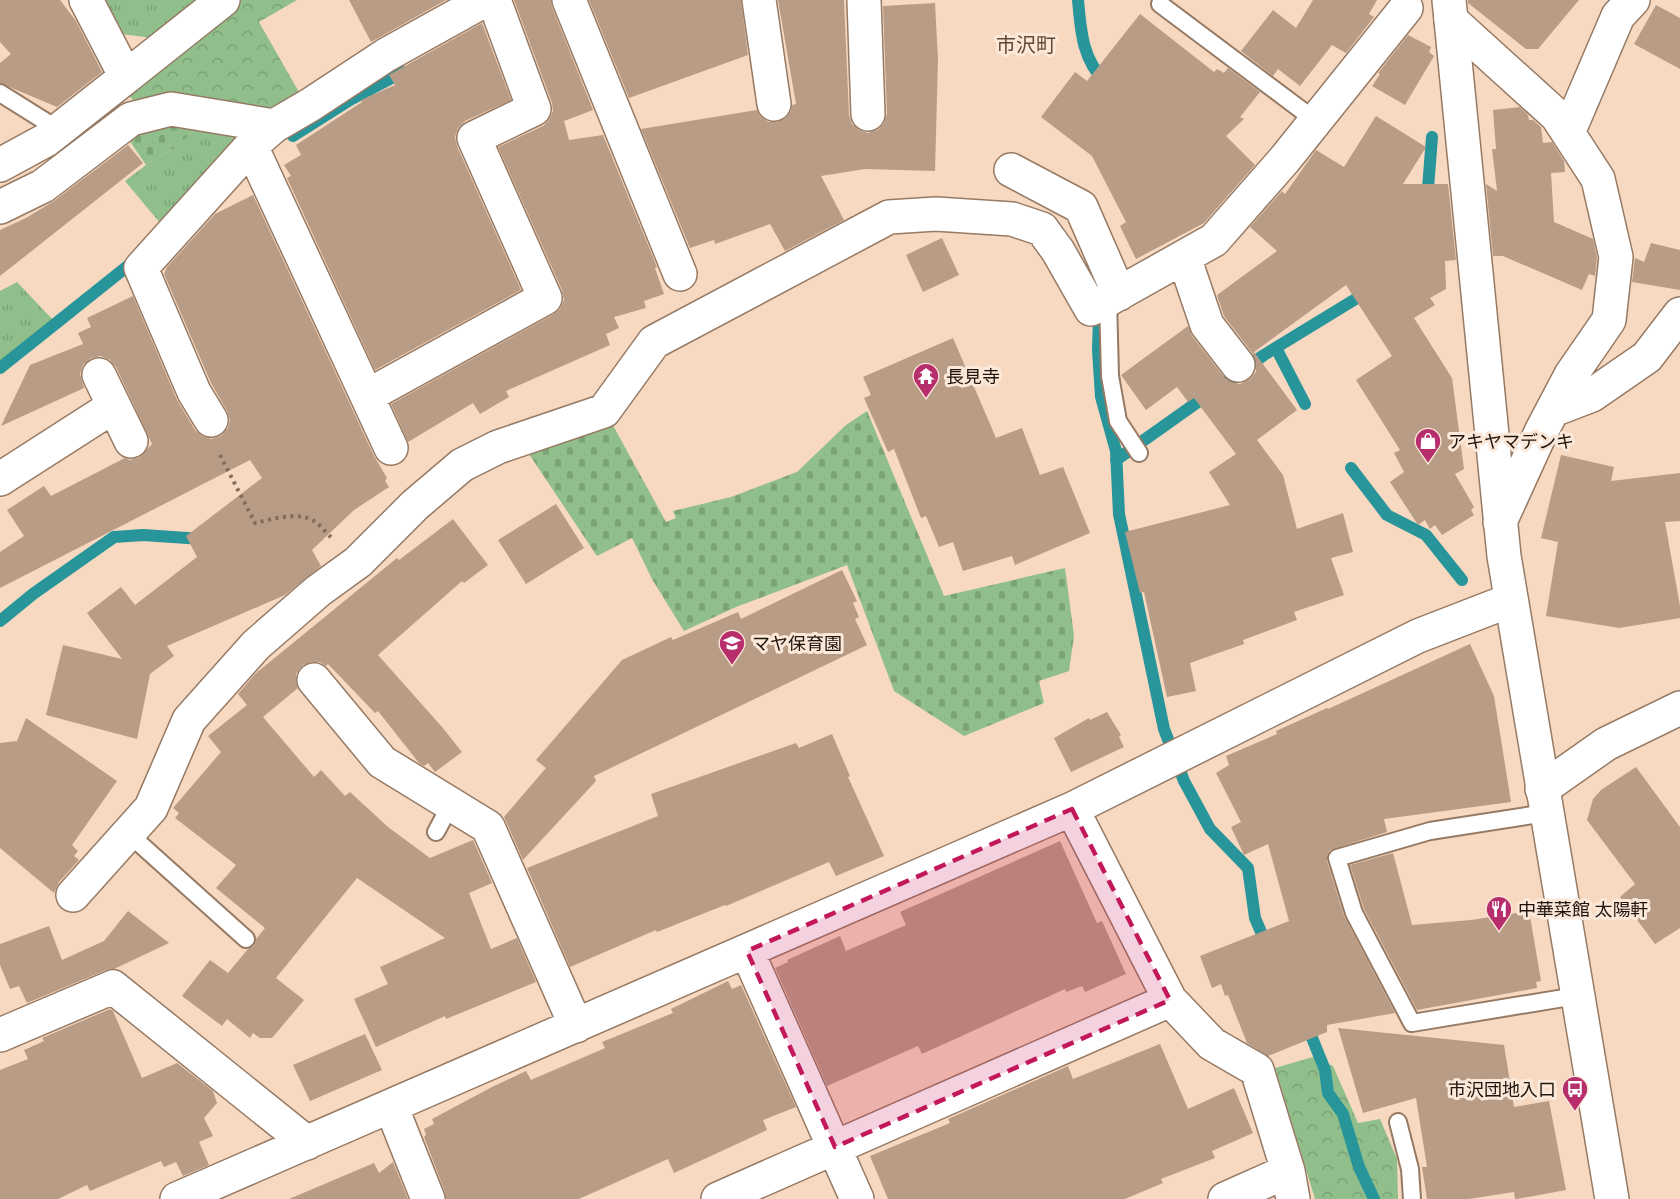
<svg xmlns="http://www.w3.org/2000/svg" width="1680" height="1199" font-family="'Golos Text','Noto Sans JP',sans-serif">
<defs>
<pattern id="grass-tufts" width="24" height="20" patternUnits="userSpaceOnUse" patternTransform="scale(1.5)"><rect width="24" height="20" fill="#90bf8b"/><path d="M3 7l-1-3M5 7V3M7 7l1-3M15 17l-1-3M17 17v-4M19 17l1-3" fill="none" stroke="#7ca377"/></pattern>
<pattern id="forest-crowns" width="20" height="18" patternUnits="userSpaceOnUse" patternTransform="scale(1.5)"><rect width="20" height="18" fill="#90bf8b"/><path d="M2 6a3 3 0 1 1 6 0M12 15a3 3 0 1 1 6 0" fill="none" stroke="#7ca377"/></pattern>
<pattern id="cemetery-stones" width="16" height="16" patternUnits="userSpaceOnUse" patternTransform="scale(1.5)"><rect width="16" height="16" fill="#90bf8b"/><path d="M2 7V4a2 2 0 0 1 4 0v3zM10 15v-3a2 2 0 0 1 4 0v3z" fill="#7ca377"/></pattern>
</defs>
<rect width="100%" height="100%" fill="#f7d8c0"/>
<path fill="url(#grass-tufts)" d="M102,0H207L153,38L121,34Z
M203,122L245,133L160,223L125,181L146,165L175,148Z
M17,282L53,320L9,357L0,363V291Z"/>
<path fill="url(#forest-crowns)" d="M237,0H297L259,22L304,101L262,121L141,110L129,95Z
M1313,1057L1333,1066L1358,1123L1380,1119L1397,1159L1398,1199H1315L1275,1068Z"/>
<path fill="url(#cemetery-stones)" d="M203,122L175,148L146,165L127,137L144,126Z
M867,411L944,596L1065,568L1074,636L1069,671L1039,681L1044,703L964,736L894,691L847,565L736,607L684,631L652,579L632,538L597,556L527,451L610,420L666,522L676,518L673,511L731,497L797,472L846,425Z"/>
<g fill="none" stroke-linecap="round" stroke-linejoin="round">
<path stroke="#28959a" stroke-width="12" d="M1078,0C1081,32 1082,58 1105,82
M293,136L350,100L403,72
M1427,201L1432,137
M1099,318L1098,350L1101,397L1116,451L1119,514L1164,729L1184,781L1210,829L1248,868L1255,918L1267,946
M1276,348L1305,404
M0,368L129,265
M1116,460L1264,355L1367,292
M1351,468L1387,515L1426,535L1462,580
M0,621L33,594L114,537L143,535L202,539
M1306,1023L1325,1070L1328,1093L1343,1114L1359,1167L1374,1199"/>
</g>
<path fill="#b99c85" d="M0,0H60L76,21L102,72L57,107L0,83V63L11,54L0,42Z
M349,0H446L371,42Z
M514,0H551L552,7L593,110L564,121L569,140L603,135L657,267L655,268L664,294L644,301L646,308L614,317L619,328L606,334L610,345L506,391L509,397L480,414L473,403L408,442L391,404L554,314L560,309L564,300L562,290L498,147L543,126L549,120L553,111L552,103Z
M589,0H741L748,55L629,98Z
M778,0H844L849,115L852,124L859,130L868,133L878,130L884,123L887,114L883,6L935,3L938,60L935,171L865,169L821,176L844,220L785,251L770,224L715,244L714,240L690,248L641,129L757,110L760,116L768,122H777L786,118L791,111L792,105L796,104Z
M1313,0H1377L1369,14L1374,17L1346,53L1332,45L1300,86L1278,69L1273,76L1241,51L1273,10L1296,28Z
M1468,0H1579L1538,49H1526L1468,3Z
M1656,5L1680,18V69L1634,44Z
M1140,14L1214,72L1217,69L1224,73L1228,68L1260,92L1240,117L1244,119L1226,136L1255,165L1204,223L1136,259L1120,226L1126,222L1092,156L1041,117L1075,72L1087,81Z
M482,23L511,100L465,121L458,128L455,137L457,146L521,290L375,370L287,178L291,176L284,165L301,155L296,145L362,102L361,100L395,85L389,75Z
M1408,35L1431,47L1429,52L1434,56L1405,105L1372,86L1380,74L1378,73Z
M1520,107L1528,115L1529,120H1533L1541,127L1543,143L1552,142L1564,161L1565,172L1551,173L1554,222L1593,239L1597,258L1595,276L1589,274L1582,290L1503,256H1493L1486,184L1497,191L1492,149H1496L1493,110Z
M1376,116L1426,147L1403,184H1448L1456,260L1445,261L1446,289L1430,298L1435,305L1414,318L1452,378L1464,469L1455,474L1474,507L1471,510L1474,515L1442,535L1435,525L1430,529L1425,520L1418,525L1390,482L1404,472L1394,453L1400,450L1356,380L1392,356L1346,285L1254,352L1297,410L1257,440L1283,475L1297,529L1343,513L1353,552L1331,558L1344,595L1294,612L1297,620L1243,640L1244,644L1190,663L1196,691L1167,697L1144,592L1140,593L1125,532L1230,505L1209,472L1236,454L1194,398L1188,402L1177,387L1146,410L1121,375L1188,326L1192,336L1224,377L1231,382L1240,384L1250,379L1256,372V362L1253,354L1224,316L1217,295L1277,251L1250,227L1282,191L1285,194L1316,150L1344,167Z
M128,145L143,163L0,276V230L26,218L54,201Z
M253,195L374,456L387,478L385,481L389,487L354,510L312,550L321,566L285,595L167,646L174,656L150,674L137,739L46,715L63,645L122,659L87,613L121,587L135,605L197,557L186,536L262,478L250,460L0,588V552L24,536L7,510L44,486L51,496L125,458L130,460L139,458L152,444L116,367L110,360L101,356L91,358L83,365L80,374L84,388L1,426L30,365L83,344L78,333L91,327L87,318L133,296L177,400L195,430L202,436L211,439L221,436L228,428L230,420L227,411L211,383L164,274L167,267L215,214Z
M942,238L959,275L923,292L906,255Z
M1651,243L1680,250V290L1632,282L1635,258L1644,262Z
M953,338L996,438L1022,428L1040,475L1063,467L1090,533L1015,565L1012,556L963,571L953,542L939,547L926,516L921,518L894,449L888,452L864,398L871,395L863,377Z
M1561,455L1614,467L1611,481L1680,473V521L1665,522L1680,606V618L1619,628L1546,616L1558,542L1541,538Z
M556,504L584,548L526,584L498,540Z
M453,519L488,565L464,583L462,581L378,655L442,727L462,752L435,772L428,763L424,766L419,763L378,711L375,713L328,664L326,666L320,662H311L303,665L296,674V683L298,688L263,717L314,777L321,770L345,796L350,792L388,827L430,858L473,840L492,883L469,893L491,949L517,938L536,982L446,1019L445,1016L376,1047L354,999L388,984L380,967L445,938L357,878L276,978L304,1000L272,1038H260L253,1033L250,1038L227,1019L222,1026L182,996L210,960L228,973L248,949L254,946L256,939L265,928L216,888L236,865L175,818L179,813L173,808L221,752L208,736L247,705L238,694L255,674L397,558L399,560Z
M842,570L857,601L853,603L859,617L855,619L867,645L594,776L596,781L523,860L504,817L546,768L536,760L622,660L671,637L673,640L738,612L741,619Z
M1470,644L1494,696L1511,802L1384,819L1387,832L1330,850L1327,855V861L1344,916L1395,1013L1327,1025V1032L1268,1056L1247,1043L1228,995L1225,996L1221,984L1212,988L1200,956L1289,921L1268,844L1244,855L1231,827L1241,822L1216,773L1229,765L1226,756L1277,734L1276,731L1327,708L1328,709Z
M1107,712L1121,735L1119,737L1124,747L1071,772L1054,738L1089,718L1090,720Z
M26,718L117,781L72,845L78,851L74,856L79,860L59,882L54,893L0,848V743L17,741Z
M832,734L850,776L848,777L884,856L836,876L829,862L726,906L725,905L657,932L656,930L570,967L527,868L658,816L651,794L796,743L799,748Z
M1636,767L1680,827V928L1655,944L1620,897L1635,884L1587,820L1593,799L1601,790Z
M1060,841L1097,923L1102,921L1126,974L1085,992L1082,986L1066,992L1065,989L922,1054L918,1046L827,1086L775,968L788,962L787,960L840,936L846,951L906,925L900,912Z
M1393,853L1412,925L1471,920L1523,912L1524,918L1530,916L1541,981L1536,982L1537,988L1417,1010L1364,909L1350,865Z
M128,911L169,943L114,969L106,970L27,1003L19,986L10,989L0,965V944L49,926L62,960L104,941Z
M728,981L732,989L741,985L796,1107L763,1120L767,1130L674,1173L668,1159L579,1199H446L445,1192L424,1137L426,1135L424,1129L434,1124L432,1119L492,1087L526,1071L531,1080L605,1048L602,1042L673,1013L671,1009Z
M110,1009L113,1011L142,1078L177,1063L213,1091L217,1103L204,1118L213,1136L199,1142L209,1165L183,1176L176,1162L164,1167L161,1161L90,1191L87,1185L58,1199H0V1070L28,1059L24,1050L44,1041L42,1038Z
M1338,1028L1504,1045L1514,1107L1549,1101L1566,1190L1517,1199H1515L1514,1192L1469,1199H1427L1422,1167H1427L1416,1098L1363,1113Z
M365,1034L382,1070L310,1101L293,1065Z
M1160,1044L1188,1109L1234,1088L1253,1133L1212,1151L1215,1158L1161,1179L1163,1183L1125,1199H888L870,1156L950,1123L948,1119L1068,1066L1073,1079Z
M393,1162L408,1199H289L374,1163L379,1173Z"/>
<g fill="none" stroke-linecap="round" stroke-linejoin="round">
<g stroke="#967a64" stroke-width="20">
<path id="lane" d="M1160,4L1316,121
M0,93L59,130
M1108,299L1110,376L1118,421L1139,453
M1546,813L1430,831L1337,858L1354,913L1412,1023L1576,996
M436,832L451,804
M129,834L246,939
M1398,1122L1410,1169L1412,1199"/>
</g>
<g stroke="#967a64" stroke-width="36">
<path id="street" d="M569,0L680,274
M759,0L774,104
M864,0L868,114
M1451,20L1557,116L1598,179L1616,257L1609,320L1571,375L1541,432L1500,522
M126,77L223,0
M1568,133L1618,16L1633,0
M251,146L391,448
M0,165L46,140L126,77L86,0
M1011,170L1081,207L1119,294
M0,207L43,186L131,119L171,109L274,126
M1184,257L1207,325L1238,365
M99,375L131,441
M367,396L545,298L474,138L534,109L494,0
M1553,410L1592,395L1647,357L1680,314
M211,420L194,392L141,268L251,146L274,126L310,105L386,55L485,0
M0,479L114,406
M314,680L382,762L488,827L576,1026
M1542,789L1606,744L1680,708
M1072,809L1170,1000L1212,1044L1257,1070L1288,1171L1293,1199
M73,895L151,808L189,720L256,645L318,591L358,562L415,505L462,465L498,447L604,411L654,342L889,217L936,214L1012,219L1042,229L1058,251L1091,309L1214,240L1285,159L1406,8
M747,951L857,1199
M0,1035L113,987L307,1143
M391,1106L428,1199
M177,1199L1072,809L1418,636L1511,600
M718,1199L1170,1000
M1225,1199L1288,1171"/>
</g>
<g stroke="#967a64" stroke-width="36">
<path id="secondary" d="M1449,0L1504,556L1612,1199"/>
</g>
<path stroke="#806d5d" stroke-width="4" stroke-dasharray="3 4.5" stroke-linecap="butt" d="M220,455L255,523C273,519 300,510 317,523C322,527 326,533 331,537"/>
<use href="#lane" stroke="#fff" stroke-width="16"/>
<use href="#street" stroke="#fff" stroke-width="33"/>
<use href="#secondary" stroke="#fff" stroke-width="33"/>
</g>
<path fill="#c2185b" fill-opacity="0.2" stroke="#c2185b" stroke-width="4.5" stroke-dasharray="12 8" stroke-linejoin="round" d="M1072,809L1170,1000L835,1147L747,951Z"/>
<defs>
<g id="temple-pin" transform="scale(1.35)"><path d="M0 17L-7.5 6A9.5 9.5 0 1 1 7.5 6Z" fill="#b72e6c" stroke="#fbe8d9"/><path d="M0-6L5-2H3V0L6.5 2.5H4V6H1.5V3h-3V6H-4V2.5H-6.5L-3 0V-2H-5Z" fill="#fff"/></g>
<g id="shop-pin" transform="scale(1.35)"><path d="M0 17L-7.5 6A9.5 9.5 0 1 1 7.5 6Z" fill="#b72e6c" stroke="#fbe8d9"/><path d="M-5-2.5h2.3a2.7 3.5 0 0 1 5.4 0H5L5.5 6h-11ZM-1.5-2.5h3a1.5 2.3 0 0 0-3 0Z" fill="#fff"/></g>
<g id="school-pin" transform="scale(1.35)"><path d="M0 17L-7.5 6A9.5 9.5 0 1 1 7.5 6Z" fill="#b72e6c" stroke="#fbe8d9"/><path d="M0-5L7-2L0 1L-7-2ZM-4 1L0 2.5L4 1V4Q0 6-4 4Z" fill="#fff"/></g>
<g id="restaurant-pin" transform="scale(1.35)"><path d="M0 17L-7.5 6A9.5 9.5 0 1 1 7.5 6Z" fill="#b72e6c" stroke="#fbe8d9"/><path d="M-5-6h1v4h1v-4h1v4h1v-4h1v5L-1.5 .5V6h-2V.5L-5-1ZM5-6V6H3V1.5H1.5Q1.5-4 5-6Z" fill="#fff"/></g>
<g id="bus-pin" transform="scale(1.35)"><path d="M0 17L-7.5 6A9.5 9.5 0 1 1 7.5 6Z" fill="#b72e6c" stroke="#fbe8d9"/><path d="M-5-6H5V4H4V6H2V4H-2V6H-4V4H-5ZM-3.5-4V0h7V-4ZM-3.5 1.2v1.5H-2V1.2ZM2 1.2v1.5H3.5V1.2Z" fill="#fff"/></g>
</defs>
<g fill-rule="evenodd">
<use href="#temple-pin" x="926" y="376"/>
<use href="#shop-pin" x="1428" y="441"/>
<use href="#school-pin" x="732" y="643"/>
<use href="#restaurant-pin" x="1499" y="909"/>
<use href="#bus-pin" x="1575" y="1089"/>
</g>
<g text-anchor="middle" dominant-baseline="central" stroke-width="6" stroke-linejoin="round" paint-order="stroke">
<g font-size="18" fill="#1e140b" stroke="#fbe8d9" text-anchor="start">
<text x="946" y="376">長見寺</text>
<text x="1448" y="441">アキヤマデンキ</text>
<text x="752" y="643">マヤ保育園</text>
<text x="1518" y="909">中華菜館 太陽軒</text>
<text x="1556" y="1089" text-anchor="end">市沢団地入口</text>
</g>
<g font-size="20" fill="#634935" stroke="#fbe8d9">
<text x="1026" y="44">市沢町</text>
</g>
</g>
</svg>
